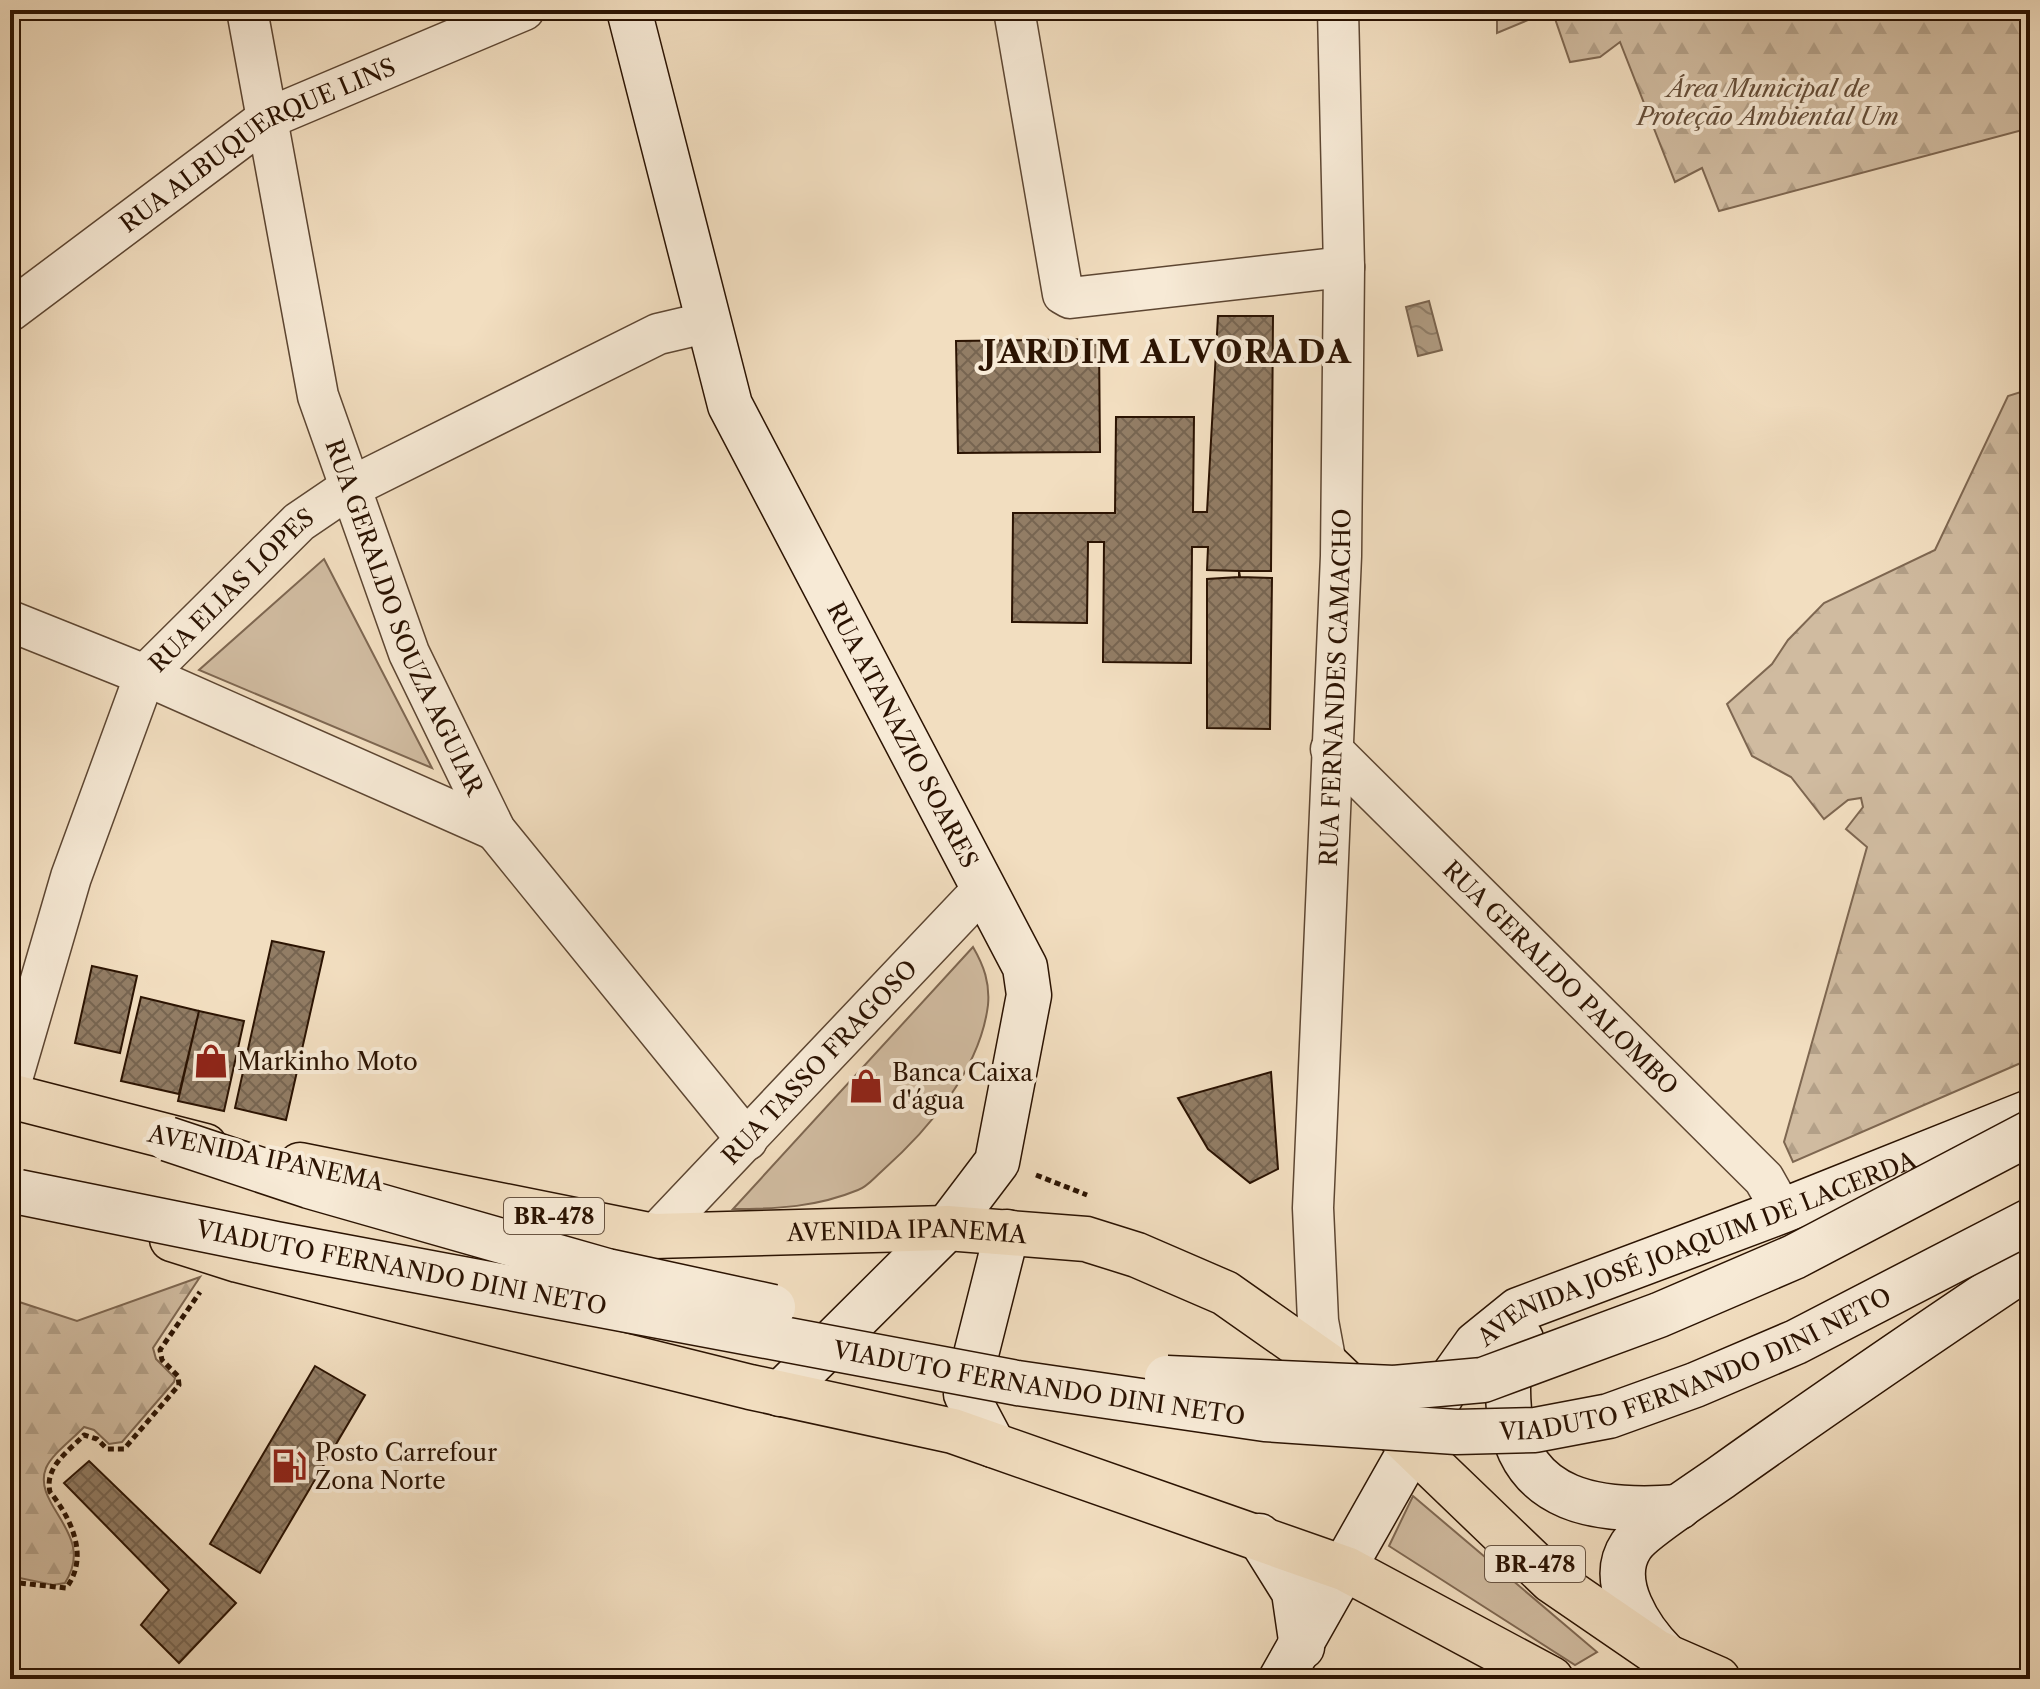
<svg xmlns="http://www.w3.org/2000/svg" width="2040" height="1689" font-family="'Libre Caslon Text',serif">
<defs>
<pattern id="forest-firs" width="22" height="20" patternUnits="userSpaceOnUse" patternTransform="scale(2)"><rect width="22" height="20" fill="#d0bba0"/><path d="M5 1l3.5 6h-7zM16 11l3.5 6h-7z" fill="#b3a088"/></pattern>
<pattern id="water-waves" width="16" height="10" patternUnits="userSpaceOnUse" patternTransform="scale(2)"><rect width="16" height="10" fill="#ae997f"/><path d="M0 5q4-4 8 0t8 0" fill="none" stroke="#8e7c66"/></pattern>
<pattern id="building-cross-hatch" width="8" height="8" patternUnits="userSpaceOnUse" patternTransform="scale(2)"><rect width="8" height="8" fill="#927d65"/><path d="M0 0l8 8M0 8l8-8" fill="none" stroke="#776551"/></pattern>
</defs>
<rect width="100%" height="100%" fill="#f2dec0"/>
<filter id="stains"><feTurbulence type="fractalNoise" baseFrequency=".0025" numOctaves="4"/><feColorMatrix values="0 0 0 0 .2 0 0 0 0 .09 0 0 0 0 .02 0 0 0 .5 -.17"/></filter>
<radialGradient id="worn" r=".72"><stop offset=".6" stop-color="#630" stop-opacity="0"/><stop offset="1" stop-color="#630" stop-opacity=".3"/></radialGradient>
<path fill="url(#forest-firs)" stroke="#7e6751" stroke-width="2" d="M1497,10H2030V128L1719,211L1702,168L1675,182L1620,42L1600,57L1570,62L1552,10L1497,33Z
M2030,389V1059L1793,1162L1784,1142L1867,847L1846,829L1863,807L1861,798L1848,800L1824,819L1791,777L1752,756L1727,704L1772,664L1788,640L1824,603L1935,550L2008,396Z
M200,1277L153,1348L156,1359L175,1378L174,1382L122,1442L109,1444L94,1430L84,1427C73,1439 52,1454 46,1468C31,1506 97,1533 65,1583L53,1585L10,1576V1299L77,1321Z"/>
<path fill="#d0bba0" stroke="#7e6751" stroke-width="2" d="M324,559L432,768L199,670Z
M973,947C984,966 990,983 988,1005C980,1070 928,1130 882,1171C874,1178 867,1187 858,1190C817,1207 777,1209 733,1209Z
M1413,1496L1597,1652L1575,1665L1389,1546Z"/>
<path fill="url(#water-waves)" stroke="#7a634d" stroke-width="2" d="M1429,301L1442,350L1418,356L1406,307Z"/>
<path fill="url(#building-cross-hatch)" stroke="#2b1302" stroke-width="2" d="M1218,316H1273L1271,571H1239L1240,577L1272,578L1270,729L1207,728V579L1239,577V571L1207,570L1208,547H1192L1191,663L1103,662L1104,542H1088L1087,623L1012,622L1013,513H1115L1116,417H1194L1193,512H1207Z
M1099,339L1100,452L958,453L956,341Z
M272,941L324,952L286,1120L235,1108Z
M92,966L137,976L120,1053L75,1043Z
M141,997L199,1011L179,1094L121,1081Z
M199,1011L244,1021L224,1111L178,1101Z
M870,1071L880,1080L861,1102L851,1092Z
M1271,1072L1278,1169L1250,1183L1208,1149L1178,1098Z
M315,1366L365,1395L260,1573L210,1544Z
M89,1461L236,1603L179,1663L141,1625L169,1590L64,1483Z"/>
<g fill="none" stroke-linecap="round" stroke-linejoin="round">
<g stroke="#5d4632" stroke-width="43">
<g id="street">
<path id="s1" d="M247,10L318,396L409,653L495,830L747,1140"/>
<path d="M1014,10L1063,294L1070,298L1344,267"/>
<path id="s2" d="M10,311L266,119L524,10"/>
<path d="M10,621L145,675L495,830"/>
<path id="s3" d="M1331,749L1764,1179L1782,1211"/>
<path id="s4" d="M10,1086L71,877L145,675L299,522L349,488L658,334L709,322"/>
<path id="s5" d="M654,1236L984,888"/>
<path id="s6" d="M1326,1364L1318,1321L1313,1208L1341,556L1344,267L1338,10"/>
</g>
</g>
<g stroke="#2b1302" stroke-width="47">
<g id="secondary">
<path id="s7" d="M629,10L730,405L1025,967L1029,995L997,1162L947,1228L780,1394"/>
<path d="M1521,1339C1507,1358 1507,1388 1509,1410C1520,1505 1601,1513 1679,1507"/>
<path d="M993,1445L966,1394L1007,1232"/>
<path d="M1259,1536L1294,1592L1302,1647"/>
<path d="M1665,1655C1641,1631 1607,1582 1631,1546C1641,1530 1705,1489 1723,1476C1824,1404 1927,1334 2030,1265"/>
<path id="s8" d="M1281,1679L1449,1382L1476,1344L1518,1310L1782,1211L2030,1112"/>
</g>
</g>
<g stroke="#2b1302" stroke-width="47">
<g id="primary">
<path d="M10,1096L205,1146"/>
<path id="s9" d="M300,1165L654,1236L947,1228L1086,1239L1137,1255L1225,1293L1326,1364L1551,1580L1656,1652L1718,1679"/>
<path d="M172,1239L238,1260L750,1387L953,1431L1346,1569L1551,1679"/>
</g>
</g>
<path stroke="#2b1302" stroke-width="5" stroke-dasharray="6 4" stroke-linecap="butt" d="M1036,1175L1087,1195
M10,1582L66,1588C90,1557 71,1518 50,1492C44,1467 69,1451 84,1435L97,1439L107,1449H124L179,1385L178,1376L162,1360L160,1350L200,1292"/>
<use href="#street" stroke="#f7ead6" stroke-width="40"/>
<use href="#secondary" stroke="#f7ead6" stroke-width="44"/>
<use href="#primary" stroke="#f2dec0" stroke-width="44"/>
<g stroke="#2b1302" stroke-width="47" stroke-linecap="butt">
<g id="secondary-bridge">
<path d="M168,1139L309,1186L607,1271L773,1307"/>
<path id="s10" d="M19,1192L276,1244L1017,1383L1265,1419L1456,1432L1535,1430L1609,1416L1695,1385L1796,1342L2030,1221"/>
<path d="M1167,1378L1394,1388L1483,1380L1659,1315L1794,1257L2030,1133"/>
</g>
</g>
<use href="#secondary-bridge" stroke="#f7ead6" stroke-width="44"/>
</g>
<defs>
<g id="shop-bare" transform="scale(2.76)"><path d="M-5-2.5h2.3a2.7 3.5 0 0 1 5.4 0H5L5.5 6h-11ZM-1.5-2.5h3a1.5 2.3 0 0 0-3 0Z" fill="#8f2418" stroke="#f7ead6" stroke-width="2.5" paint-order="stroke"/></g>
<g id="fuel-bare" transform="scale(2.76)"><path d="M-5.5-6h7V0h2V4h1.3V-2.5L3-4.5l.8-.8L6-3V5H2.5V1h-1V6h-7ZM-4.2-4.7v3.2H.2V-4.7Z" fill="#8f2418" stroke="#f7ead6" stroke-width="2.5" paint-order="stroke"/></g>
</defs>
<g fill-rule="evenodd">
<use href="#shop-bare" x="211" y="1061"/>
<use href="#shop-bare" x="866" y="1086"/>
<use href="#fuel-bare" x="289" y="1466"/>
</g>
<g text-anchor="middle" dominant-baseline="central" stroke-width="8" stroke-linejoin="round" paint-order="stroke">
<g fill="#f7ead6" stroke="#685442" stroke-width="2">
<rect x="504" y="1198" width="100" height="36" rx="6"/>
<rect x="1485" y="1546" width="100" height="36" rx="6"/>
</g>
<g font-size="22" font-weight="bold" fill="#2b1302">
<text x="554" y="1216">BR-478</text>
<text x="1535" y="1564">BR-478</text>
</g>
<g font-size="24" font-style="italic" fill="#654e39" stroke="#f7ead6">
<text x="1768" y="88">Área Municipal de<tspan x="1768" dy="28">Proteção Ambiental Um</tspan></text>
</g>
<g font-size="24" fill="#2b1302" stroke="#f7ead6">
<text stroke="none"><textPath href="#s2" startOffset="300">RUA ALBUQUERQUE LINS</textPath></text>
<text stroke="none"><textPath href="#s4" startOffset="554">RUA ELIAS LOPES</textPath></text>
<text stroke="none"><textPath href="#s1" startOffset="630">RUA GERALDO SOUZA AGUIAR</textPath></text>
<text stroke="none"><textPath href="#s6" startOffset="678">RUA FERNANDES CAMACHO</textPath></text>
<text stroke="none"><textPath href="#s7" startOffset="780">RUA ATANAZIO SOARES</textPath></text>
<text stroke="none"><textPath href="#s3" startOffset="324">RUA GERALDO PALOMBO</textPath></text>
<text stroke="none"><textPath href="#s5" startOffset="240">RUA TASSO FRAGOSO</textPath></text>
<text transform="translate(266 1158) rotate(12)">AVENIDA IPANEMA</text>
<text stroke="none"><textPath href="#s9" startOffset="614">AVENIDA IPANEMA</textPath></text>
<text stroke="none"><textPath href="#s8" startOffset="630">AVENIDA JOSÉ JOAQUIM DE LACERDA</textPath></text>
<text stroke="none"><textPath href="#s10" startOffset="390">VIADUTO FERNANDO DINI NETO</textPath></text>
<text stroke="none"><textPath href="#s10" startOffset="1710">VIADUTO FERNANDO DINI NETO</textPath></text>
<text stroke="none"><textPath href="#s10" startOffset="1038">VIADUTO FERNANDO DINI NETO</textPath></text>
</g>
<g font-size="24" fill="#2b1302" stroke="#f7ead6" text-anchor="start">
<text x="237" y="1061">Markinho Moto</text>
<text x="892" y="1072">Banca Caixa<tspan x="892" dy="28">d'água</tspan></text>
<text x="315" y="1452">Posto Carrefour<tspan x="315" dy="28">Zona Norte</tspan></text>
</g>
<g font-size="32" font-weight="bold" letter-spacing="2" fill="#2b1302" stroke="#f7ead6">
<text x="1168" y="351">JARDIM ALVORADA</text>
</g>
</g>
<rect width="2040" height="1689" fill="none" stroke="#f2dec0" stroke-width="40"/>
<rect x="12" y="12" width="2016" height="1665" fill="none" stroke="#2b1302" stroke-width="4"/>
<rect x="20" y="20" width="2000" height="1649" fill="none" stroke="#2b1302" stroke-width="2"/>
<rect width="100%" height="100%" filter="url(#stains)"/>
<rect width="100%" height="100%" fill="url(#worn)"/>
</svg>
